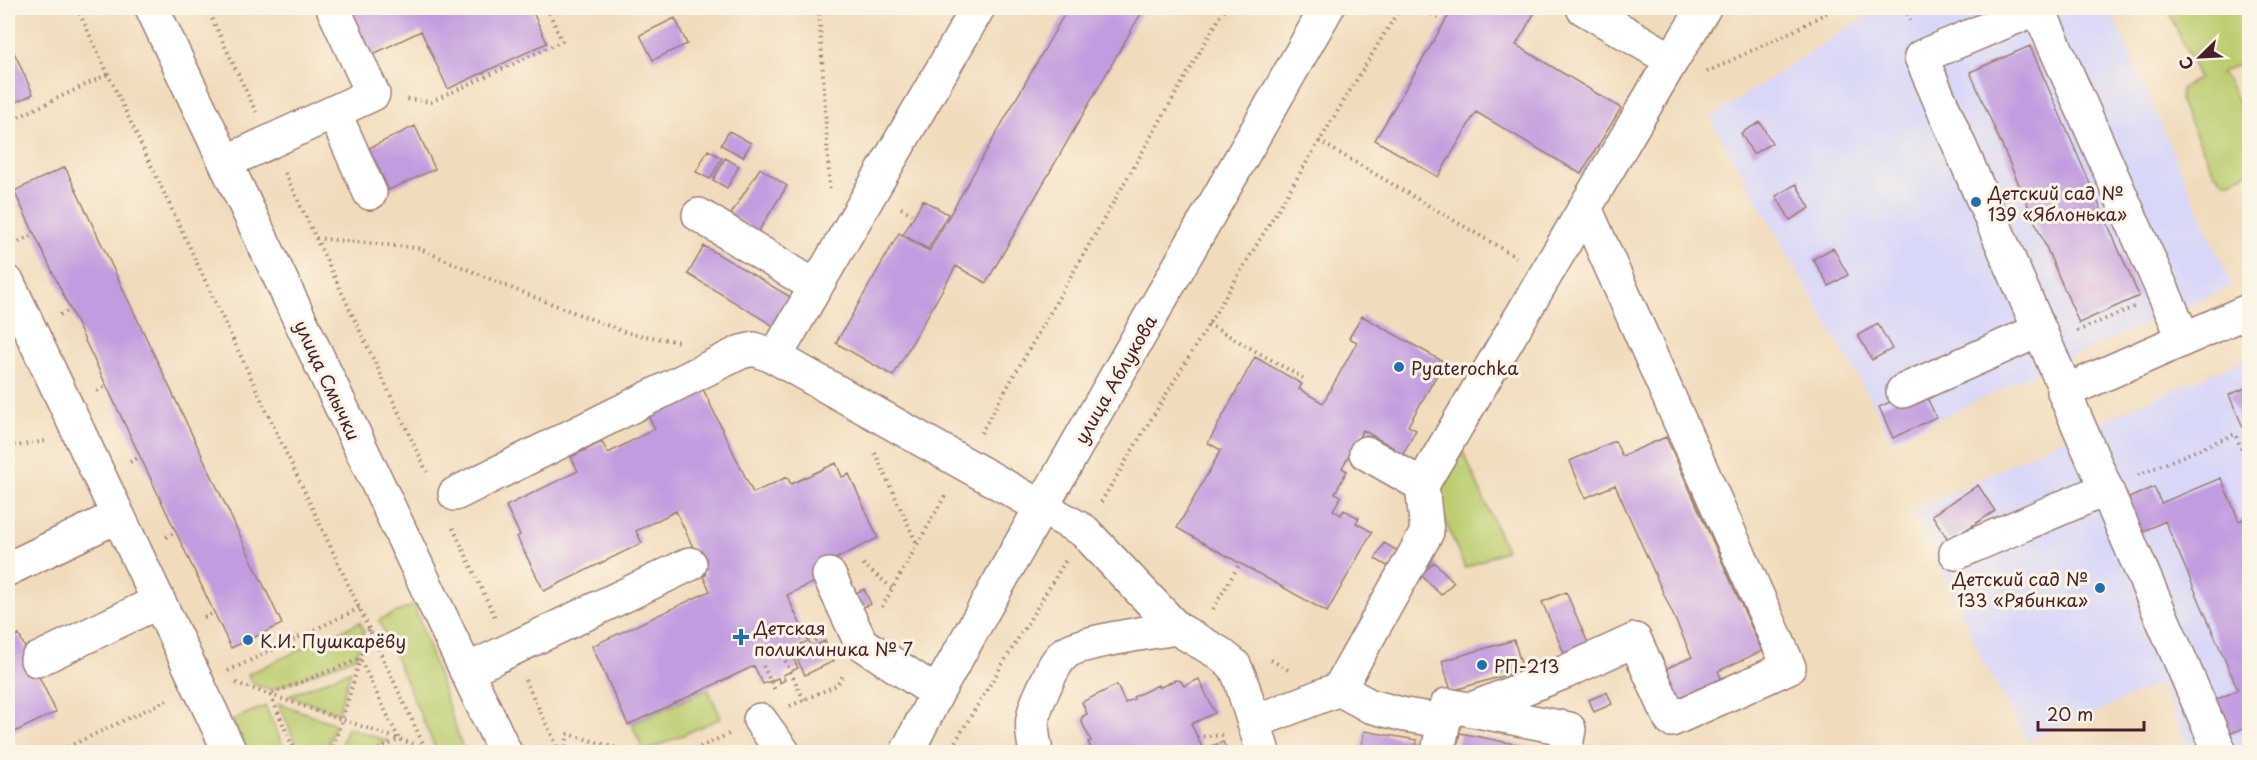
<svg xmlns="http://www.w3.org/2000/svg" width="2257" height="760" font-family="'Playpen Sans',sans-serif">
<rect width="100%" height="100%" fill="#fcf5e5"/>
<filter id="ink" filterUnits="userSpaceOnUse"><feTurbulence type="fractalNoise" baseFrequency=".0167" numOctaves="2"/><feDisplacementMap in="SourceGraphic" scale="12" xChannelSelector="R" yChannelSelector="G"/><feConvolveMatrix kernelMatrix="1 2 1 2 8 2 1 2 1" color-interpolation-filters="sRGB"/></filter>
<filter id="wash" filterUnits="userSpaceOnUse"><feTurbulence type="fractalNoise" baseFrequency=".008" numOctaves="4" result="noise"/><feDisplacementMap in="SourceGraphic" scale="24" xChannelSelector="R" yChannelSelector="G"/><feGaussianBlur stdDeviation="1.35" result="paint"/><feColorMatrix in="noise" values="0 0 0 0 0 0 0 0 0 0 0 0 0 0 0 0 0 1.4 0 .05"/><feComposite in="paint" operator="in"/></filter>
<g filter="url(#wash)">
<rect width="100%" height="100%" fill="#f0dbbb"/>
<path fill="#d8d7f8" d="M1878,8H2109L2232,286L2055,364L1891,441L1874,405L1710,118Z
M2249,357V752H2190L2160,684L2028,741L1985,665L1914,511L2081,430Z"/>
<path fill="#bccd70" stroke="#83764e" stroke-width="1.5" d="M2167,8H2247L2249,13V59L2220,73L2226,77L2249,124V172L2231,181L2224,182L2214,172L2180,102L2181,89L2199,78Z
M1463,451L1506,550L1465,568L1435,497Z
M414,605L464,752H437L379,620Z
M360,622L364,631L355,657L271,690L253,684L248,674Z
M351,670L338,713L289,696Z
M708,689L721,718L644,752L632,724Z
M278,703L335,724L326,752H300Z
M265,706L286,752H247L232,720Z
M347,727L387,741L367,752H339Z"/>
<g id="blocks">
<path fill="#c19cdf" d="M347,8H531L547,43L448,89L421,31L369,56Z
M1068,8H1144L986,283L956,266L893,376L836,343L899,233L929,251Z
M1453,8H1527L1535,12L1516,45L1621,108L1581,174L1476,112L1438,177L1375,140Z
M675,18L687,44L653,60L640,35Z
M8,39L33,94L8,106Z
M2030,46L2139,296L2079,323L1970,72Z
M1760,122L1772,143L1753,154L1741,133Z
M415,126L435,169L389,190L369,148Z
M729,131L751,143L743,157L721,145Z
M708,150L722,158L710,179L696,172Z
M725,158L739,166L727,188L713,180Z
M65,167L282,624L231,648L14,191Z
M760,168L787,186L758,232L731,214Z
M1796,184L1810,208L1790,220L1776,196Z
M923,200L948,214L928,249L903,235Z
M704,246L794,299L777,328L688,274Z
M1833,248L1848,275L1829,286L1813,259Z
M1362,316L1444,362L1408,426L1416,430L1401,458L1391,453L1394,448L1363,430L1342,468L1347,471L1335,493L1341,496L1333,510L1341,515L1344,510L1359,518L1356,523L1372,532L1327,612L1177,528L1221,450L1208,443L1255,357L1302,384L1299,389L1323,403L1357,342L1349,338Z
M1878,324L1892,349L1872,360L1858,335Z
M701,385L753,493L787,477L791,484L836,463L842,477L849,474L878,538L835,559L837,563L821,579L787,595L808,641L789,650L798,668L783,675L785,680L780,683L778,678L763,684L754,666L628,725L592,646L710,591L703,576L706,575L676,511L636,531L642,543L544,591L517,537L520,535L506,506L578,471L571,457L602,442L608,453L655,429L646,412Z
M2250,386V424L2243,427L2229,395Z
M1922,387L1936,417L1893,438L1879,407Z
M1666,437L1762,651L1718,671L1725,686L1678,707L1663,670L1692,657L1615,485L1585,498L1570,461L1615,441L1622,456Z
M2221,478L2239,521L2250,516V707L2248,708L2250,725L2220,738L2206,704L2238,690L2165,521L2135,535L2120,502L2154,487L2161,503Z
M1978,485L1995,511L1949,541L1932,515Z
M1384,543L1398,551L1389,567L1375,559Z
M1434,562L1454,582L1441,595L1421,575Z
M864,589L871,604L863,607L856,593Z
M1566,592L1588,643L1564,653L1542,602Z
M19,635L56,712L8,735V640Z
M1514,640L1523,670L1451,691L1442,661Z
M825,641L834,661L805,675L795,655Z
M1199,679L1215,713L1191,724L1203,749L1223,742L1228,752H1093L1088,742L1091,741L1081,720L1083,716L1087,714L1082,702L1117,685L1125,703L1134,699L1133,697L1158,685L1159,688L1175,680L1181,681L1184,686Z
M1607,692L1612,704L1594,712L1589,700Z
M1364,731L1417,740L1415,752H1361Z
M1460,733L1539,749L1538,752H1456Z"/>
</g>
</g>
<g filter="url(#ink)">
<use href="#blocks" fill-opacity="0" stroke="#9d7d73" stroke-width="1.5"/>
<g fill="none" stroke-linecap="round" stroke-linejoin="round">
<g stroke="#9d7d73" stroke-width="36">
<path id="minor" d="M152,8L505,752
M978,8L775,357L1084,531L1176,628L1219,653L1234,665L1240,678L1263,752
M1672,60L1704,8
M334,112L370,193
M226,162L373,94L333,8
M699,215L816,287
M8,283L230,752
M1903,391L2040,330
M2066,391L1921,57L1925,55L2038,8L2184,339
M1366,453L1422,485
M455,494L741,352L754,349L775,357
M1956,553L2106,489
M8,569L118,516
M829,575L861,643L937,693
M37,660L158,602
M466,671L690,564
M1339,689L1370,706L1405,715L1443,721
M1472,709L1565,672L1635,640L1671,720L1789,667L1585,208
M760,720L783,752
M1254,722L1339,689L1427,532L1422,485L1672,60L1583,8
M907,752L937,693L1042,506L1327,8
M1036,752C1030,725 1031,715 1043,690C1049,678 1053,664 1064,654C1077,642 1154,632 1176,628
M1438,752L1447,705L1569,729L1565,752
M2220,752L2064,392L2250,310"/>
</g>
<path stroke="#9d7d73" stroke-width="4" stroke-dasharray="1.5 4.5" stroke-linecap="butt" d="M77,8L427,752
M207,8L256,112
M819,8L830,192
M1421,8L1442,20
M1905,8L1912,24
M1707,72L1799,28L1835,8
M407,99L431,102L562,41L547,8
M8,122L108,74
M1319,141L1516,257
M285,173L427,472
M901,208L912,214
M316,238L418,248L511,288L627,333L681,342
M8,247L35,234
M60,315L70,310
M1208,324L1303,378
M2077,331L2134,307
M97,391L107,386
M981,433L1225,8
M8,444L16,446L46,441
M875,453L917,544
M130,462L140,457
M2138,475L2235,434L2250,469
M1101,502L1400,8
M453,528L496,619
M166,537L176,532
M863,564L892,588
M882,607L946,494
M1213,609L1240,563
M204,617L215,613
M1271,660L1290,671
M763,666L775,690
M228,671L360,608
M525,680L560,752
M236,683L425,748
M804,700L783,656L820,638
M790,706L837,685L844,674
M1197,737L1224,735
M57,752L167,700
M295,752L270,694L360,659L399,739L375,752
M332,752L369,630
M564,752L568,734L631,752
M689,752L729,734
M949,752L1066,560"/>
<use href="#minor" stroke="#fff" stroke-width="33"/>
</g>
</g>
<g fill="#1f6fb2" stroke="#fcf5e5" stroke-width="2">
<circle cx="1976" cy="202" r="6"/>
<circle cx="1399" cy="367" r="6"/>
<circle cx="2100" cy="588" r="6"/>
<path d="M738 628h6v6h6v6h-6v6h-6v-6h-6v-6h6z"/>
<circle cx="248" cy="640" r="6"/>
<circle cx="1482" cy="665" r="6"/>
</g>
<g text-anchor="middle" dominant-baseline="central" stroke-width="6" stroke-linejoin="round" paint-order="stroke">
<g font-size="18" fill="#4a1f2b" stroke="#fcf5e5" text-anchor="start">
<text x="1988" y="192">Детский сад №<tspan x="1988" dy="21">139 «Яблонька»</tspan></text>
<text x="1411" y="367">Pyaterochka</text>
<text x="2088" y="578" text-anchor="end">Детский сад №<tspan x="2088" dy="21">133 «Рябинка»</tspan></text>
<text x="754" y="627">Детская<tspan x="754" dy="21">поликлиника № 7</tspan></text>
<text x="260" y="640">К.И. Пушкарёву</text>
<text x="1494" y="665">РП-213</text>
</g>
<g font-size="18" fill="#4a1f2b" stroke="#fcf5e5">
<text transform="translate(1115 379) rotate(-60)">улица Аблукова</text>
<text transform="translate(328 380) rotate(65)">улица Смычки</text>
</g>
</g>
<rect width="2257" height="760" fill="none" stroke="#fcf5e5" stroke-width="30"/>
<g transform="translate(2200 57) rotate(246)" stroke="#fcf5e5" stroke-width="4.5" paint-order="stroke">
<path d="M0-4.5L10 22L0 15L-10 22Z" fill="#4a1f2b"/>
<text y="-9" font-size="16" font-weight="bold" text-anchor="middle" fill="#4a1f2b">С</text>
</g>
<path d="M2038 721v9h106v-9" fill="none" stroke="#4a1f2b" stroke-width="3"/>
<text x="2047" y="721" font-size="18" fill="#4a1f2b" stroke="#fcf5e5" stroke-width="4.5" paint-order="stroke">20 m</text>
</svg>
